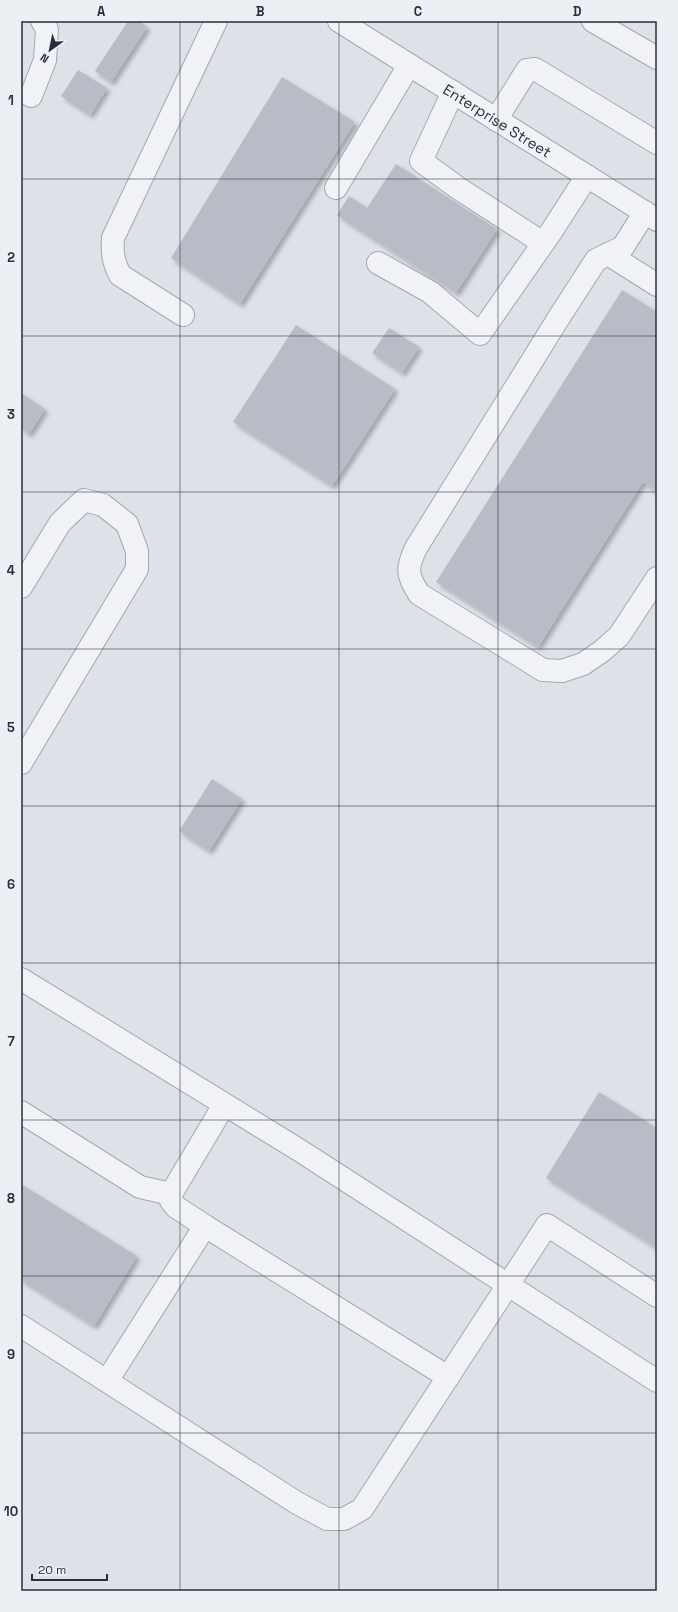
<svg xmlns="http://www.w3.org/2000/svg" width="678" height="1612" font-family="'Space Grotesk',sans-serif">
<defs>
<filter id="shadow"><feDropShadow dx="3.5" dy="3.5" stdDeviation="2" flood-color="#0004"/></filter>
</defs>
<rect width="100%" height="100%" fill="#dde1e8"/>
<path fill="#b7bcc7" filter="url(#shadow)" d="M128,21H139L147,27L111,82L95,71Z
M78,70L107,88L90,115L61,96Z
M282,77L355,122L240,304L171,258Z
M396,164L497,229L456,293L337,215L349,196L367,208Z
M622,290L657,312V491L643,482L538,647L436,582Z
M296,325L395,389L332,486L233,422Z
M389,328L419,347L402,373L372,353Z
M21,393L45,409L29,434L21,429Z
M212,779L242,799L209,851L179,831Z
M599,1092L657,1128V1248L546,1178Z
M21,1184L137,1256L94,1326L21,1280Z"/>
<g fill="none" stroke-linecap="round" stroke-linejoin="round">
<g stroke="#a2a8b2" stroke-width="24">
<g id="minor">
<path id="s1" d="M339,21L657,220"/>
<path d="M593,21L657,58"/>
<path d="M453,92L421,161L458,188L543,243"/>
<path d="M31,96L45,60L47,29L42,21"/>
<path d="M496,120L527,70L535,69L657,143"/>
<path d="M336,188L409,65"/>
<path d="M645,212L623,247L596,260L558,319L416,548C406,569 407,575 419,594L543,670L562,671L583,664L602,651L619,636L657,578"/>
<path d="M608,254L657,285"/>
<path d="M378,263L430,292L480,334L551,232L587,176"/>
<path d="M183,315L120,275C113,262 112,252 113,238L216,21"/>
<path d="M21,587L60,523L84,500L103,505L127,524L137,551V569L21,763"/>
<path d="M21,979L299,1150L657,1381"/>
<path d="M224,1105L171,1194V1201L176,1207L205,1226L448,1377"/>
<path d="M21,1112L140,1187L171,1194"/>
<path d="M21,1326L297,1503L327,1519H344L362,1509L547,1225L657,1296"/>
<path d="M107,1381L205,1226"/>
</g>
</g>
<use href="#minor" stroke="#f0f2f6" stroke-width="22"/>
</g>
<path fill="none" stroke="#262e3f" stroke-width="1" stroke-opacity="0.55" d="M180,21V1591M339,21V1591M498,21V1591M21,179H657M21,336H657M21,492H657M21,649H657M21,806H657M21,963H657M21,1120H657M21,1276H657M21,1433H657"/>
<g text-anchor="middle" dominant-baseline="central" stroke-width="4" stroke-linejoin="round" paint-order="stroke">
<g font-size="15" fill="#262e3f" stroke="#ecf0f5">
<text stroke="none"><textPath href="#s1" startOffset="187">Enterprise Street</textPath></text>
</g>
</g>
<rect width="678" height="1612" fill="none" stroke="#ecf0f5" stroke-width="44"/>
<g transform="translate(50 50) rotate(213)" stroke="#ecf0f5" stroke-width="3" paint-order="stroke">
<path d="M0-3L7 15L0 10L-7 15Z" fill="#262e3f"/>
<text y="-6" font-size="11" font-weight="bold" text-anchor="middle" fill="#262e3f">N</text>
</g>
<path d="M32 1574v6h75v-6" fill="none" stroke="#262e3f" stroke-width="2"/>
<text x="38" y="1574" font-size="12" fill="#262e3f" stroke="#ecf0f5" stroke-width="3" paint-order="stroke">20 m</text>
<rect x="22" y="22" width="634" height="1568" fill="none" stroke="#262e3f" stroke-width="1.5"/>
<g font-size="13" text-anchor="middle" font-weight="bold" fill="#262e3f">
<text x="101" y="16">A</text>
<text x="260" y="16">B</text>
<text x="418" y="16">C</text>
<text x="577" y="16">D</text>
<text x="11" y="105">1</text>
<text x="11" y="262">2</text>
<text x="11" y="419">3</text>
<text x="11" y="575">4</text>
<text x="11" y="732">5</text>
<text x="11" y="889">6</text>
<text x="11" y="1046">7</text>
<text x="11" y="1203">8</text>
<text x="11" y="1359">9</text>
<text x="11" y="1516">10</text>
</g>
</svg>
